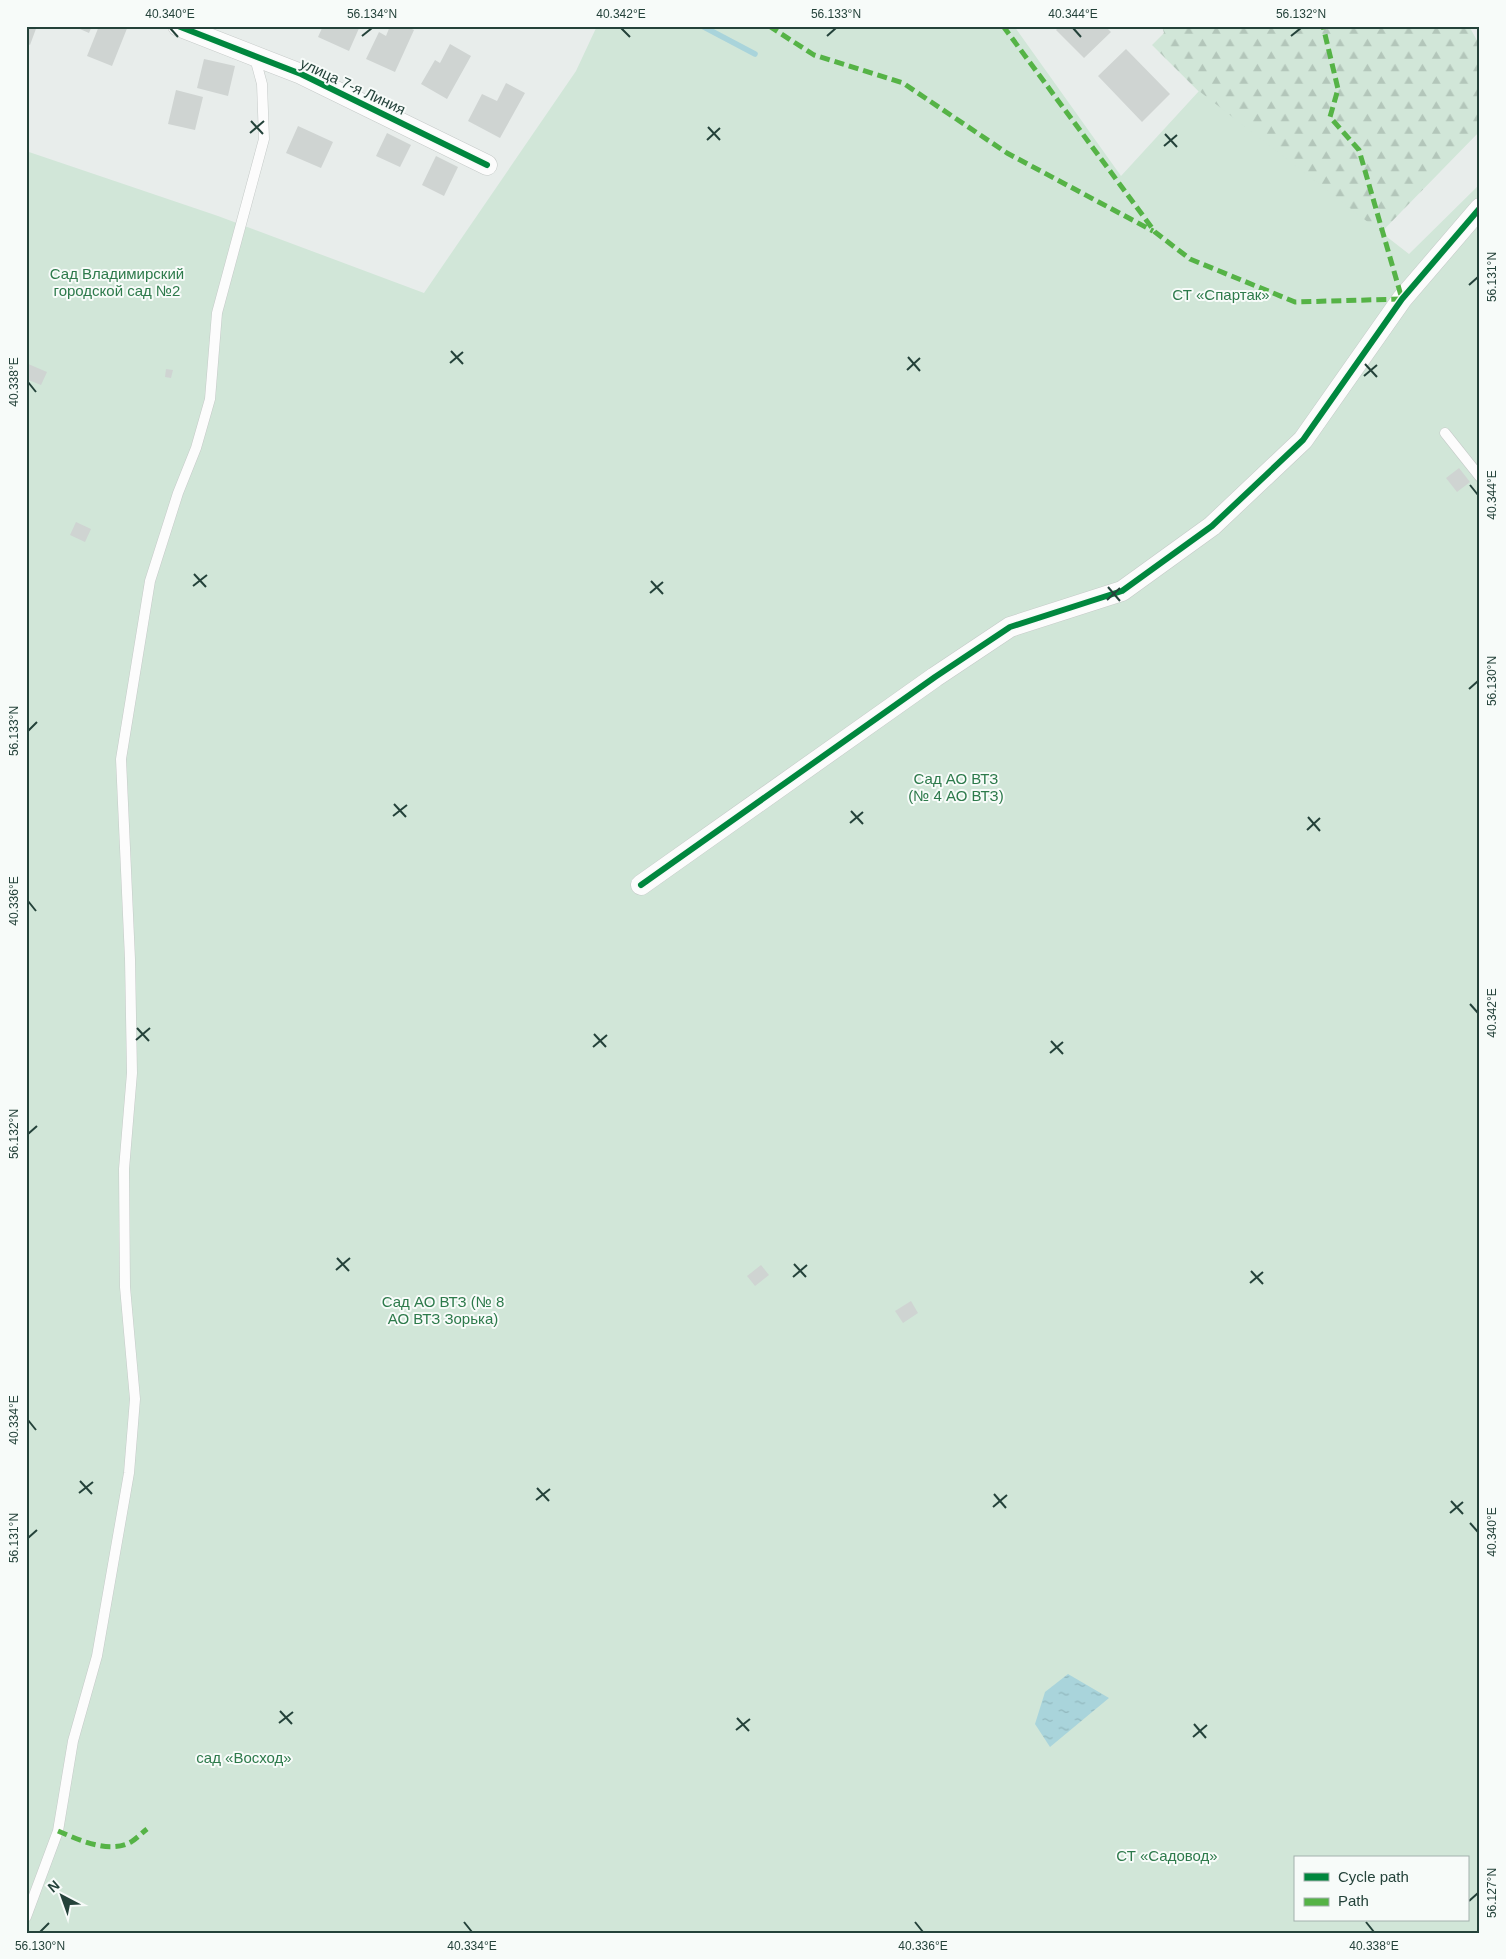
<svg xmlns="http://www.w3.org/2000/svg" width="1506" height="1959" font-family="Arial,sans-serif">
<defs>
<pattern id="forest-firs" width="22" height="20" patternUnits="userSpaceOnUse" patternTransform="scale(1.25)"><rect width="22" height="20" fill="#d1e6d8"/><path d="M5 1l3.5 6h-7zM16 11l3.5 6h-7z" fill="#b3c6ba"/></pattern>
<pattern id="water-ripples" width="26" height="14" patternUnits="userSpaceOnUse" patternTransform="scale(1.25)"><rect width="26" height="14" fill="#a9d4db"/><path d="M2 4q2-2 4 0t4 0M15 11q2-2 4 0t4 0" fill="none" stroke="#91b7bd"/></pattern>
</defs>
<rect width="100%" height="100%" fill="#e8edeb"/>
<path fill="url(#forest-firs)" d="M1162,26H1469L1480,46V131L1361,253L1152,45L1164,33Z"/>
<path fill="#d1e6d8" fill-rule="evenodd" d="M597,26H1014L1121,176L1199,91L1409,254L1480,184V1933H26V151L218,216L424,293L576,71ZM1295,1858H1467V1920H1295Z"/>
<path fill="url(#water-ripples)" d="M1068,1674L1109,1698L1050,1747L1035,1724L1045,1692Z"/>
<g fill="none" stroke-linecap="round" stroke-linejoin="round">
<path stroke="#a9d4db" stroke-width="5.5" d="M702,26L755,54"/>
</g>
<path fill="#cfd4d2" d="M26,26H37L30,45L26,43Z
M73,26H92L89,33Z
M99,26H128L112,66L87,56Z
M323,26H360L349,51L318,37Z
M390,26H406L414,30L395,72L366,59L379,32L386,36Z
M1060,26H1105L1111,32L1084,58L1056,30Z
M450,44L471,56L447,99L421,84L435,60L440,63Z
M1126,49L1170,94L1142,122L1098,76Z
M204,59L235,66L228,96L197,88Z
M506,83L525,93L500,138L468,121L482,94L497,101Z
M176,90L203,97L195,130L168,124Z
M298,126L333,142L321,168L286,153Z
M387,133L411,145L400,167L376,156Z
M436,156L458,167L444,196L422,185Z
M26,363L47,372L41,385L26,379Z
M166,369L173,370L171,378L165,377Z
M1459,468L1470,482L1457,492L1446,478Z
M76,522L91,529L85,542L70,535Z
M761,1265L769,1275L755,1286L747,1276Z
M911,1301L918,1313L903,1323L895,1311Z"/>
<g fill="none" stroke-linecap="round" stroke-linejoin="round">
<g stroke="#c5cac8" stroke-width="11">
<path id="service" d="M1445,433L1480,477
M26,1917L58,1831L73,1741L97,1656L129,1473L135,1399L125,1287L124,1169L132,1073L130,959L121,759L150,581L178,493L196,448L210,399L217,313L264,139L262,84L255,58"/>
</g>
<g stroke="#c5cac8" stroke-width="21">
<path id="minor" d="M178,26L301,74L487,165
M641,885L935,677L1010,627L1122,591L1212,526L1303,440L1402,299L1480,208"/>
</g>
<use href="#service" stroke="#fcfcfc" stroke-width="10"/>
<use href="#minor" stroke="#fcfcfc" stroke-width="20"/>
<path stroke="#55b346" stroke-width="5" stroke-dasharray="10 5" stroke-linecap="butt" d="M769,26L814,55L903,83L1007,153L1153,231
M1003,26L1155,232L1190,259L1295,302L1402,299L1359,150L1330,117L1338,89L1323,26
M58,1831C79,1840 109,1854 131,1842C137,1838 142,1833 147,1829"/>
<g stroke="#f7fbf9" stroke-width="9">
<path id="cycleway" d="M178,26L301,74L487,165
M641,885L935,677L1010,627L1122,591L1212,526L1303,440L1402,299L1480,208"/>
</g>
<use href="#cycleway" stroke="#00873e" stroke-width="6"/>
</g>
<path fill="none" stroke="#24423a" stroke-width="2" d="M170,28L178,37M621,28L630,37M1073,28L1081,37M362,36L372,28M827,36L836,28M1291,36L1301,28M251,121L263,134M708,127L720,140M250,133L264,121M1165,134L1177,147M707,140L720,128M1164,146L1177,135M1469,285L1478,277M451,351L463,364M908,357L920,371M450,363L463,352M1365,364L1377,377M907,370L920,358M1364,376L1377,365M28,382L36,392M1470,485L1478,495M194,574L206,587M651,581L663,594M193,586L207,575M1108,587L1120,601M650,593L663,582M1107,600L1120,588M1469,689L1478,681M28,731L37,722M394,804L406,817M851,811L863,824M393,816L407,805M1308,817L1320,831M850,823L863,812M1307,830L1320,818M28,901L36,911M1470,1004L1478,1013M137,1028L149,1041M594,1034L606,1047M136,1040L150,1028M1051,1041L1063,1054M593,1047L607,1035M1050,1053L1063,1042M28,1134L37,1126M337,1258L349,1271M794,1264L806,1277M336,1270L350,1258M1251,1271L1263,1284M793,1277L807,1265M1250,1283L1263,1272M28,1420L36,1430M80,1481L92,1494M537,1488L549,1501M79,1493L93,1482M994,1494L1006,1508M536,1500L550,1489M1451,1501L1463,1514M993,1507L1007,1495M1450,1513L1463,1502M1470,1523L1478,1532M28,1538L37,1530M280,1711L292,1724M737,1718L749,1731M279,1723L293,1712M1194,1724L1206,1738M736,1730L750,1719M1193,1737L1207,1725M1469,1901L1478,1893M464,1922L472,1932M915,1922L923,1932M1366,1922L1374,1932M40,1932L49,1923"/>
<g text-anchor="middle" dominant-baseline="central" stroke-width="4" stroke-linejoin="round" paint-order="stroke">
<g font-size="15" fill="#24423a" stroke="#f7fbf9">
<text transform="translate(353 86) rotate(25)">улица 7-я Линия</text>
</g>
<g font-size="15" fill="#2d7a4b" stroke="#f7fbf9">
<text x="117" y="273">Сад Владимирский<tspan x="117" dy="17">городской сад №2</tspan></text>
<text x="1221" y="294">СТ «Спартак»</text>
<text x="956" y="778">Сад АО ВТЗ<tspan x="956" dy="17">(№ 4 АО ВТЗ)</tspan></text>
<text x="443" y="1301">Сад АО ВТЗ (№ 8<tspan x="443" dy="17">АО ВТЗ Зорька)</tspan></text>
<text x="244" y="1757">сад «Восход»</text>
<text x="1167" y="1855">СТ «Садовод»</text>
</g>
</g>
<rect width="1506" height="1959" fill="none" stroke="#f7fbf9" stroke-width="55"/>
<rect x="1294" y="1856" width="175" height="65" fill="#f7fbf9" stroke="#a3b1ad"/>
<rect x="1304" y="1873" width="25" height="8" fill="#00873e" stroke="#a3b1ad"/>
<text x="1338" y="1882" font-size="15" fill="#24423a">Cycle path</text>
<rect x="1304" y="1898" width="25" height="8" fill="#55b346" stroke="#a3b1ad"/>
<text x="1338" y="1906" font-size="15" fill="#24423a">Path</text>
<g transform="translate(62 1896) rotate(319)" stroke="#f7fbf9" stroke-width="4" paint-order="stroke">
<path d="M0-4L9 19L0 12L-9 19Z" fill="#24423a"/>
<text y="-8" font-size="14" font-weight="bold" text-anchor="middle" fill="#24423a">N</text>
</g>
<rect x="28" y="28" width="1450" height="1904" fill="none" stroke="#24423a" stroke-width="2"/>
<g font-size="12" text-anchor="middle" fill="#24423a">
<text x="170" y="18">40.340°E</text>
<text x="372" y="18">56.134°N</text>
<text x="621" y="18">40.342°E</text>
<text x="836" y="18">56.133°N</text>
<text x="1073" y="18">40.344°E</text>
<text x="1301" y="18">56.132°N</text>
<text transform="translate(1492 277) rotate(-90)" y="4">56.131°N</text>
<text transform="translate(14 382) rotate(-90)" y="4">40.338°E</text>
<text transform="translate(1492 495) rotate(-90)" y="4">40.344°E</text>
<text transform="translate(1492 681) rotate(-90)" y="4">56.130°N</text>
<text transform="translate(14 731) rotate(-90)" y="4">56.133°N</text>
<text transform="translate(14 901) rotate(-90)" y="4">40.336°E</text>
<text transform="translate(1492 1013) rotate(-90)" y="4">40.342°E</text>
<text transform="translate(14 1134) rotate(-90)" y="4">56.132°N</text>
<text transform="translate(14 1420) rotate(-90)" y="4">40.334°E</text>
<text transform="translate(1492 1532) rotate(-90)" y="4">40.340°E</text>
<text transform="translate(14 1538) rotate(-90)" y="4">56.131°N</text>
<text transform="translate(1492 1893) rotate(-90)" y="4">56.127°N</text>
<text x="40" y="1950">56.130°N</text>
<text x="472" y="1950">40.334°E</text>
<text x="923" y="1950">40.336°E</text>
<text x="1374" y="1950">40.338°E</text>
</g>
</svg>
